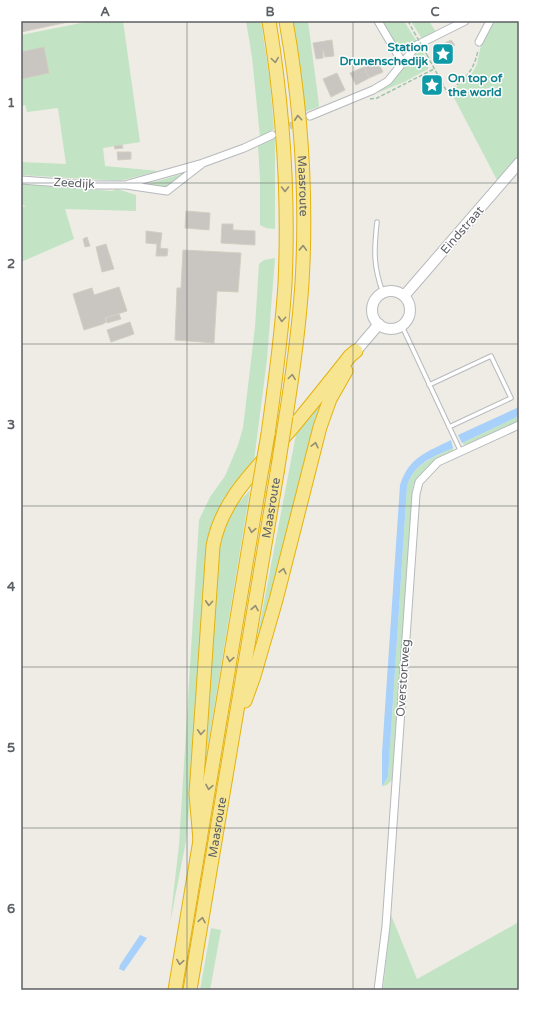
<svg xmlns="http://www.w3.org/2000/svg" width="540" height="1011" font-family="'Varela Round',sans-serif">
<rect width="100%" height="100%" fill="#eeece4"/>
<path fill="#c2e4c4" d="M91,21H123L140,142L103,148L105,166L159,171L119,181L21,175V162L66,164L58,108L27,112L25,105L21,106V35Z
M246,21H261L270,82L274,129L260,137L252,57Z
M293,21H308L318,97L319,107L304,112Z
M382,21H404L417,42L406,51L398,50Z
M411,21H429L436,32L422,39Z
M494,21H519V156L498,182L451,92L473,72L477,64L481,45Z
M421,48L429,64L428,69L404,82L377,93L391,82Z
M275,138V229L266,228L260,225V179L258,146Z
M185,173L164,189L141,186Z
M21,183L112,191L117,189L136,195V211L65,209L74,239L21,262V208L26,206L21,205Z
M275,258L267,359L253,469L217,515L186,841L170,923L179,845L199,520L210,497L225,476L238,445L243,428L255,327L259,264L264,260Z
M343,369L251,678L259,628L298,424Z
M519,416V422L467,446L462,443Z
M453,448L454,452C436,461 424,468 413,485L392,780L387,785L382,786L388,776L407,486C414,463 433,458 453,448Z
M250,490L203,775L220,536L232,510Z
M391,915L417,979L519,922V990H383Z
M211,928L221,930L210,990H200Z"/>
<path fill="#a7d0fa" d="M519,407V416L462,443L458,435Z
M451,440L453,448C433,457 414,463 407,486L388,777L382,786V753L400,485C409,457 427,452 451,440Z
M140,935L147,938L124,971L119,969L120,965Z"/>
<path fill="#c9c6c1" stroke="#d2cec2" d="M21,21H73L21,32Z
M332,40L334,56L325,57L323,49V58L316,59L313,43Z
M451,40L455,45L447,48L445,43Z
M44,47L49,73L21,79V52Z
M444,48L449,58L440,63L437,56L439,55L437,52Z
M378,62L383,72L369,78L364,67Z
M364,67L369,78L356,85L350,73Z
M337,73L345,90L331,97L323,79Z
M122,145L123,148L115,149L114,146Z
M117,152H131V159L118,160Z
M186,211L210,213L209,230L185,228Z
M222,224H233V230L255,231V245L221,243Z
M146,231L162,233L160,248L168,249L167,256H156L157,244L146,243Z
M87,237L90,246L85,247L83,239Z
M106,244L114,269L102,272L96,247Z
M183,250L241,253L238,292L217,291L214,343L175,340L177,288H181Z
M119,287L127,311L105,318L106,322L103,324L84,330L73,294L92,288L94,295Z
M119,314L121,319L107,323L106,318Z
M130,322L134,334L111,342L107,330Z"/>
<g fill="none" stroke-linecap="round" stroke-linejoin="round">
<path stroke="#cac9c4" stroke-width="7" stroke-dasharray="7 3.5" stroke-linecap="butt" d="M280,131L310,116"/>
<g stroke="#b6b9bd" stroke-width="5.5">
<path id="lane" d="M377,222C374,250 373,266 383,293
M402,326L461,452
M429,385L491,356L511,398L449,427"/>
</g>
<g stroke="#b6b9bd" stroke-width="9">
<path id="street" d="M378,21L402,62
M479,42L490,21
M310,116L373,90L388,81L417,45L465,21
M21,180L89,185H126L167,191L203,163
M128,184L203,163L244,148L272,135
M378,990L386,926L416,494L419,482L438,462L519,425"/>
</g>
<g stroke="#b7babf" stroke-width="12">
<path id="secondary" d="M372 310a19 19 0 1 1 38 0a19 19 0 1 1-38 0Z
M404,296L519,163
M356,351L379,324"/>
</g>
<g stroke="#e5b20d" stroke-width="15">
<g id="highway">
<path id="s1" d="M286,21C301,106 307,197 302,283C299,328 293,372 286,416"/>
<path d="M268,434C275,384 282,334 285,284C289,196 283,107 269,21"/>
<path d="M245,701L254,676L276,600L320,427L330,399L346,371"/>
<path d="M200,840L196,794L213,546C222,497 261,464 292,428C312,404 331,380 350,356L356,351"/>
<path d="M175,990L258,492"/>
<path id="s2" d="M190,990L277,473"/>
</g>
</g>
<path stroke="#9bc4aa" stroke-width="1.5" stroke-dasharray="4 2" stroke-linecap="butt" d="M408,21L414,32
M427,55L447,92C465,80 474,71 478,50
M370,99L377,98L434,69"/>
<use href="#lane" stroke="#fff" stroke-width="3.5"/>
<use href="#street" stroke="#fff" stroke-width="7"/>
<use href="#secondary" stroke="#fff" stroke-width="10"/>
<use href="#highway" stroke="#f7e592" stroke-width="13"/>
<g stroke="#e5b20d" stroke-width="15" stroke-linecap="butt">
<path id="highway-bridge" d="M277,473L286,416
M258,492L268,434"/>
</g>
<path stroke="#9bc4aa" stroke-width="1.5" stroke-dasharray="4 2" stroke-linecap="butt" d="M414,32L427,55"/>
<use href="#highway-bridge" stroke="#f7e592" stroke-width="13"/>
</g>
<defs><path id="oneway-chevron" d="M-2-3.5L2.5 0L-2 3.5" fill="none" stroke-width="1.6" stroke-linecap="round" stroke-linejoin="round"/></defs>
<g stroke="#928e74">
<use href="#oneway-chevron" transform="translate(275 60) rotate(82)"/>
<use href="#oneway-chevron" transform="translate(298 118) rotate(-95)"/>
<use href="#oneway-chevron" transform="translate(285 189) rotate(90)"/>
<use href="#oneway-chevron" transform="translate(303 248) rotate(-88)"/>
<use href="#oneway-chevron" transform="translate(282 319) rotate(95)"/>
<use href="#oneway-chevron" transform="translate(292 377) rotate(-82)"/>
<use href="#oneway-chevron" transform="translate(315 445) rotate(-76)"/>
<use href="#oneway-chevron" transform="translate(252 530) rotate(100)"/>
<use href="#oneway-chevron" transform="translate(283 571) rotate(-76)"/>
<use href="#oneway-chevron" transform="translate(209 603) rotate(94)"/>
<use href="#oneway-chevron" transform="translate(255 608) rotate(-80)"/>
<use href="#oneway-chevron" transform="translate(230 659) rotate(100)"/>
<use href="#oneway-chevron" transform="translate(201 732) rotate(94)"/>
<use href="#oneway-chevron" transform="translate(209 787) rotate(100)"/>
<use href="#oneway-chevron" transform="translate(202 920) rotate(-80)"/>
<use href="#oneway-chevron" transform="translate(180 962) rotate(99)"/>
</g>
<path fill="none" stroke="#5c5f64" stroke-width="1" stroke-opacity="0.55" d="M187,21V990M353,21V990M21,183H519M21,344H519M21,506H519M21,667H519M21,828H519"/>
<defs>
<g id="sight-square" transform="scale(1.15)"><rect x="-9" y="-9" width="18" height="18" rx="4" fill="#0f9aa8" stroke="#fff"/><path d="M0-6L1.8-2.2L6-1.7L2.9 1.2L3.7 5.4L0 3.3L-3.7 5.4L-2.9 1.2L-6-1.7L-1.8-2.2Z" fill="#fff"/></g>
</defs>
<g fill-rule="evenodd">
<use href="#sight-square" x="443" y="54"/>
<use href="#sight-square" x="432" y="85"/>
</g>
<g text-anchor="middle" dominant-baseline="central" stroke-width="3" stroke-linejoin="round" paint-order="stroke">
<g font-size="12" font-weight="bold" fill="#0d838f" stroke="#fff" text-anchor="end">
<text x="428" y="47">Station<tspan x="428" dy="14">Drunenschedijk</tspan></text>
<text x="448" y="78" text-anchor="start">On top of<tspan x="448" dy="14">the world</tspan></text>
</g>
<g font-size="12" fill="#5c5f64" stroke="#fff">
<text transform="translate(74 183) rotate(3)">Zeedijk</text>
<text stroke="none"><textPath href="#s1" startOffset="166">Maasroute</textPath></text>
<text transform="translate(462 230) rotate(-49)">Eindstraat</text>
<text stroke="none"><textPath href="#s2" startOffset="489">Maasroute</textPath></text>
<text transform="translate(403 678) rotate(-86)">Overstortweg</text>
<text stroke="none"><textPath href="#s2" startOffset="165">Maasroute</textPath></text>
</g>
</g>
<rect width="540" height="1011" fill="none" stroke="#ffffff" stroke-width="44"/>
<rect x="22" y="22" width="496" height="967" fill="none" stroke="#5c5f64" stroke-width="1.5"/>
<g font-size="13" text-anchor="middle" font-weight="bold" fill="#5c5f64">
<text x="105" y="16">A</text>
<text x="270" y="16">B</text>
<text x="435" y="16">C</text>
<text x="11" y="107">1</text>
<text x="11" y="268">2</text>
<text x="11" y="429">3</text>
<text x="11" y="591">4</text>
<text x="11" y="752">5</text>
<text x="11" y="913">6</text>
</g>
</svg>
